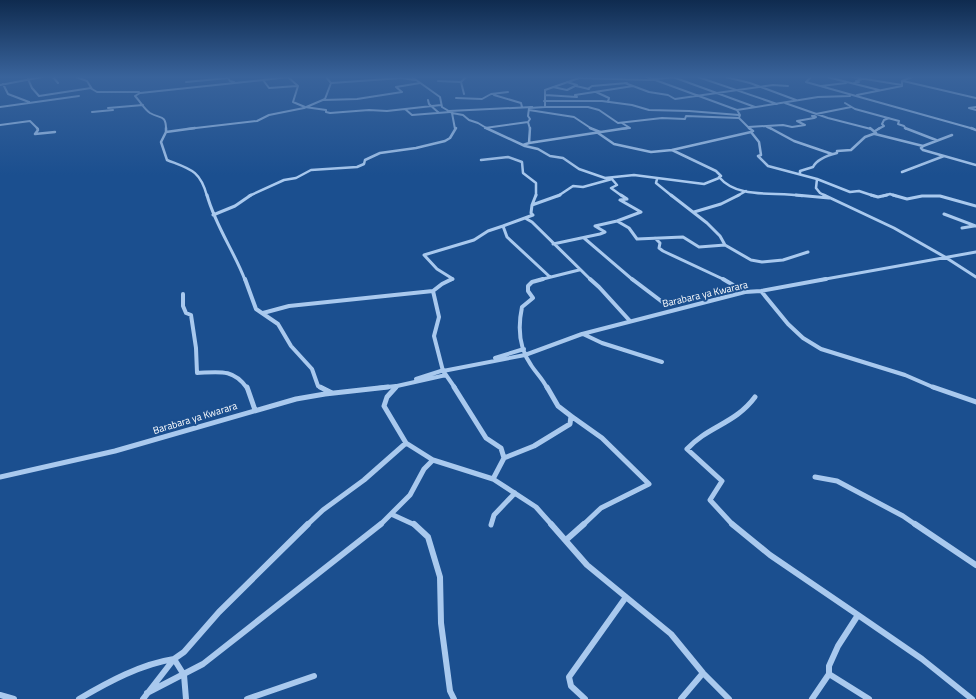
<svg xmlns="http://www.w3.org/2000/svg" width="976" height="699" font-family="'Titillium Web',sans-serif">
<rect width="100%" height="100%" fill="#1b4f8f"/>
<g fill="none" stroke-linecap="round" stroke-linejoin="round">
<path stroke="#a9c9ee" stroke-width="2" d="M53,77L58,83
M76,77L87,81L92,89L97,92H139
M288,77L298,86L293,102L305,107L326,110V112L330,113L369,110L387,111L441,105
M412,77L440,97L442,107L452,113L463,115L469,120L478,123L488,129
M647,77L737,110L740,115L739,118L750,129
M673,77L755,107
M698,77L777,104
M726,77L750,83L796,100
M811,77L806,82L974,129
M827,77L879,90
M853,77L902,85
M401,78L415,80
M581,78L647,80L675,77
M28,79L32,88L39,96L91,88
M263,80L288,77
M438,81L461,82
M903,81L976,98
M186,82L228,78L230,81L234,82
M331,83L402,78
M625,83L649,92L668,95L675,99L773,85L788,86
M854,83L859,82L856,81L862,79
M3,84L8,94L29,102
M0,85L42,77
M576,86L589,89
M821,86L846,83
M553,87L567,90L577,85L567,82
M588,89L592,86L627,83
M402,92L396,87L420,83
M596,92L609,98L608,102
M464,94L461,82L466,77
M494,95L521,103L522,107
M545,95L577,97L575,95L633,86
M857,95L902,86V81L912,77
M456,98L482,99L491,94L508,92
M323,100L357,99L402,92
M428,100L429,104L439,113
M544,101H602L632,105L649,110L689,111L739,115
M785,103L828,118L871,129
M845,103L855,109L899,121L898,124L904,126L906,129
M0,107L79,96
M545,107H588L599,110L618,123L662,118L685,119L686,116L739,118
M976,107L969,108L976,110
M108,108L143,105
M405,109L412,115L450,112
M529,110L574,117L592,129
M737,110L818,97L850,96
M449,111L532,107
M92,112L113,110
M452,113L455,129
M0,125L30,121L38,129
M748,127L783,125L792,127L805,125L797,121L814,118L816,117L812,116L816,114L851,107
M767,127L772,129
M485,128L528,122
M166,129C166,114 160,119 150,113C144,109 140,101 135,96L140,93L263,80L269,88L297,86
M187,129L257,121L269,115L304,108L325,99L331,83L326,77
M530,129L528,122L530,119L528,116L529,108L545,107V90L582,77
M620,129L630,128L622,123
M878,129L884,126L882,124L884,120L889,118"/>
<path stroke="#a9c9ee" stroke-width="2.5" d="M37,128L38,130L35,134L55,132
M166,128V132L161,142L167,160C190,169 200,170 207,196
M486,128L525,146L538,149L550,156L563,158L579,169L605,178L634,175L704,184L719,178
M590,128L600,132L598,133L614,144L651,152L672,150
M749,128L753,131L751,132L759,142L761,155L758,156L768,166L817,179L816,188L820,193L826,196
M770,128L794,141L832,154
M905,128L936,140
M971,128L976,130
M875,131L880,128
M166,132L195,128
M751,132L672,150L716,171L721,176L719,177C738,200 776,191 802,196
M875,134L923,146L921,148L923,150L976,165
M529,143L627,128
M523,145L529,143L530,128
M923,146L952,135
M481,160L508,157L522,162L523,173L536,183V196
M902,172L944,156
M800,174V171L813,167C817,159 829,155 837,153V151L851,150L865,137L876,133L870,128
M611,178L617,185L611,188L622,196
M657,179L656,183L672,196
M817,179L850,192L859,191L874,196
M249,196L284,180L296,178L311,170L357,167L364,164L365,160L380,153L416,148L445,141L450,138L456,128
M558,196L573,186L583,187L612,179
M737,196L746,191
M883,196L890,194L896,196"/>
<path stroke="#a9c9ee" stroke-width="3" d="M207,195C215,225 234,251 245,280
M671,195L707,223L720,236L725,245L751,260L762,262L783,260L808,252
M796,195L829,198
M824,195L894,228L945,257L976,277
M871,195L878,197L887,195
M893,195L907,199L922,196H940L976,206
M532,205L536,195
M694,212L721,204L739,195
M944,214L976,226
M213,215L235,206L251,195
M525,218L532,222L591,280
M617,221L629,228L637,239L683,237L699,247L725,245
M962,228L974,226
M584,238L633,280
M655,238L660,243L659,248L663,251L725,280
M553,244L600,234L605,232L595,226L617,221L641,212L620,200L627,199L621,195
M550,277L507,237L503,226L533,215L531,213L532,205L560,195
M450,280L453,279L437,269L424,255L474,240L488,231L503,226
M539,280L579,270
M820,280L976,252"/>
<path stroke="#a9c9ee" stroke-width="4" d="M245,279L256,309L278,324L291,346L312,369L318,386L322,388
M543,279L532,282L528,286V291L533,298L522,307C518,326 519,348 531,365C536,373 543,379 547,388
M590,279L599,287L630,321
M632,279L665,304
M723,279L745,292
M761,291L788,324L803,338L821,349L905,375L935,388
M183,294V306L186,313L191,315L196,348L197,373C218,372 233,368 247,388
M263,313L289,306L433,291
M583,334L602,343L662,362
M495,358L524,349
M443,371L434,336L439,317L433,291L442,284L452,279
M446,375L455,388
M416,379L444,370
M378,388L396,386
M395,388L397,386L446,375L443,371L525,355L582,334L745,292L761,291L826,279"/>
<path stroke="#a9c9ee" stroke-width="5" d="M247,387L255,410
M320,387L332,393
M396,387L387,397L384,406L406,443L433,460L493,479L536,507L552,525
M454,387L486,438L501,448L504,458
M933,387L976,402
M571,416L602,438L649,484L601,508L583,525
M0,477L115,451L296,399L325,394L388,387
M815,477L837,481L903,516L916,525
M493,479L504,458L534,446L570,424L571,416L558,406L547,387
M391,514L415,525
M307,525L323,510L364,480L406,443
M380,525L410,495L424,469L433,460
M491,525L494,515L515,493
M733,525L710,500L722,481L687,449C708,426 735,424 755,397"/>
<path stroke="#a9c9ee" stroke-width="6" d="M414,524L428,537L440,577L441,623L450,691L454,699
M551,524L587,565L671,634L703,673L729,699
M732,524L770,555L858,615L838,646L829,666V674L812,699
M915,524L976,565
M566,540L584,524
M858,615L922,659L972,699
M829,674L869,699
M147,693L203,664L381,524
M0,695L14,699
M79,699C108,682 141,664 174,659L184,675L186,699
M143,699L174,659L184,652L219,612L308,524
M247,699L314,676
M585,699L571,686L569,677L626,597
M681,699L703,673"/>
</g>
<linearGradient id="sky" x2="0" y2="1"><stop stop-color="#0f2b4f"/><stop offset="0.44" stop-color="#39639b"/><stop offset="1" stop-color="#39639b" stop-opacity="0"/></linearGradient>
<rect width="976" height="175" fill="url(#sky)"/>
<g text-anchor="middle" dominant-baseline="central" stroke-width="4" stroke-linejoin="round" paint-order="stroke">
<g font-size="10" fill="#fff" stroke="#1b4f8f">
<text transform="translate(705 294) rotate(-13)">Barabara ya Kwarara</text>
<text transform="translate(195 418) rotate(-17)">Barabara ya Kwarara</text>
</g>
</g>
</svg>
